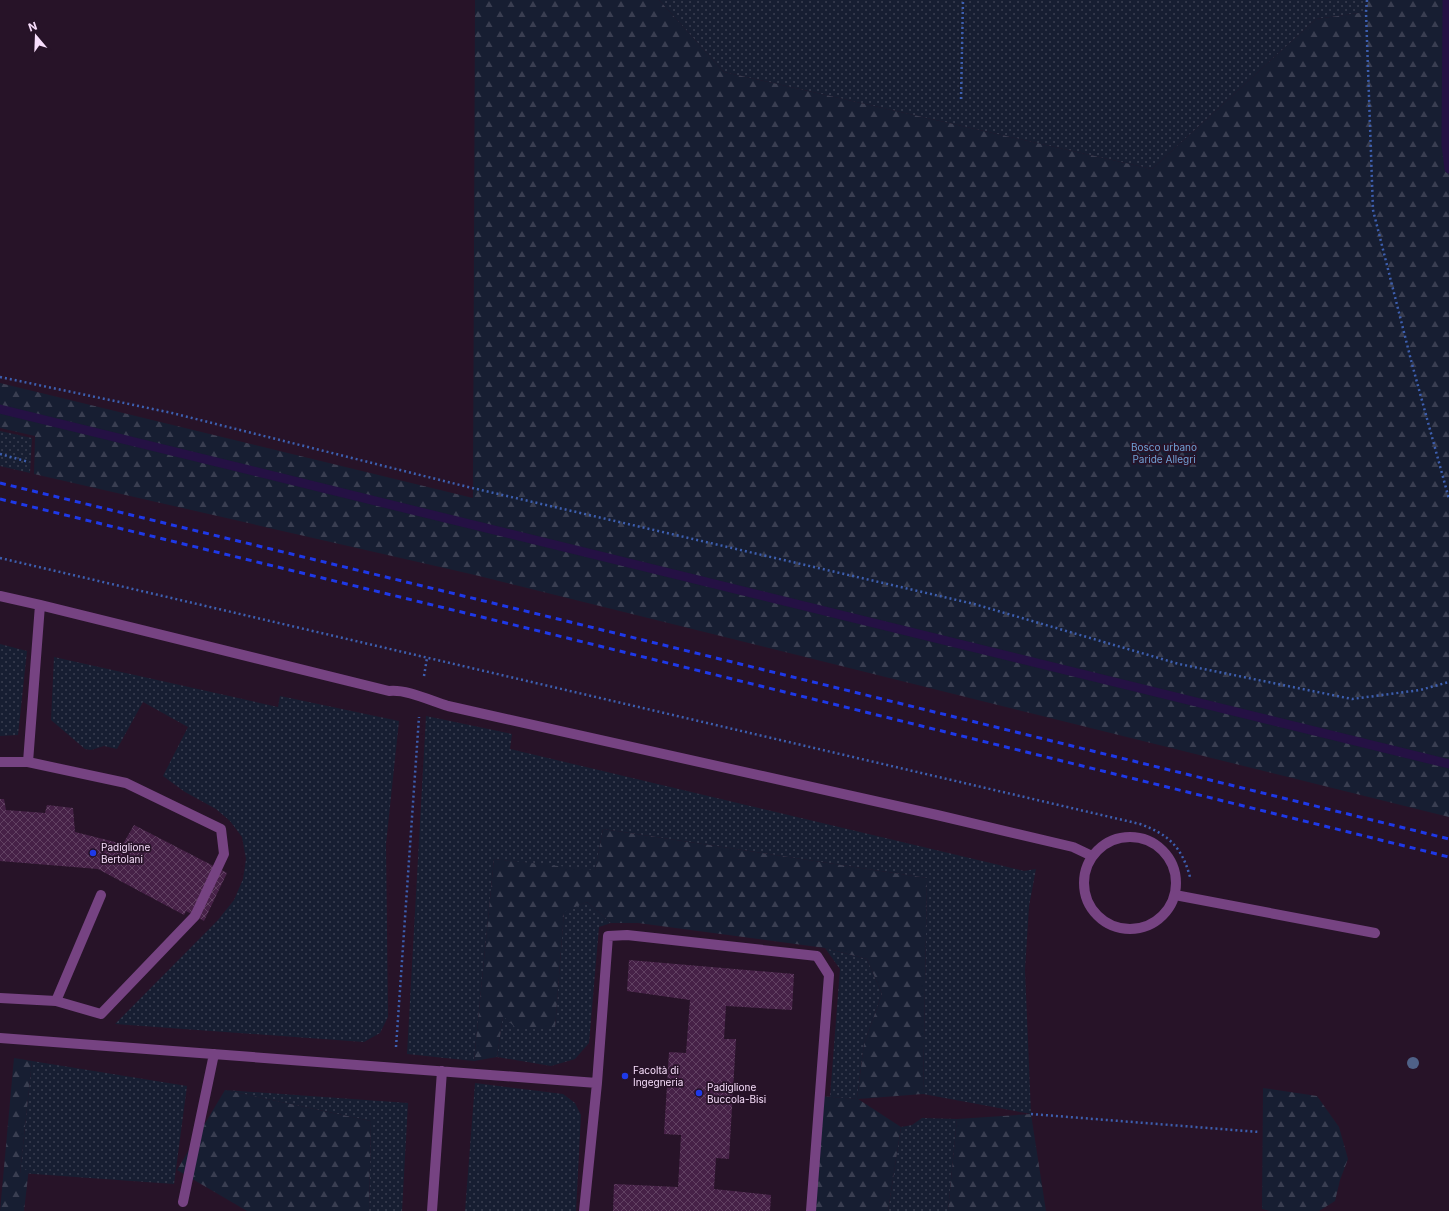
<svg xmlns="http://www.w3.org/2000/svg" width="1449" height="1211" font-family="Inter,sans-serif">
<defs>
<pattern id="grass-dots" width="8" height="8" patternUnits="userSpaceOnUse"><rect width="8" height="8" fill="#171e32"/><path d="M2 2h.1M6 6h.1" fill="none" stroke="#3a3e51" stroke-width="1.8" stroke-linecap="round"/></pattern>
<pattern id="forest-firs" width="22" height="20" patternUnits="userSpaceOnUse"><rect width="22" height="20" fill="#171e32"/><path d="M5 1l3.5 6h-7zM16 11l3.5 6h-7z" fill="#3a3e51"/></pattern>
<pattern id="building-cross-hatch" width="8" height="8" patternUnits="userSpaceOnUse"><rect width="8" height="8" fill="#462147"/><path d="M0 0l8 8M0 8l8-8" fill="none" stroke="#614162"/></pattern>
</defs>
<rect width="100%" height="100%" fill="#271328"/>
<path fill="url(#grass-dots)" d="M659,0H1367L1366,12L1316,19L1152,169L724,72Z
M0,431L32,438L30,473L0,466Z
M0,644L27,651L18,735L0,736Z
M54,657L278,707L280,696L399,721L386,844L388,1017L380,1033L364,1042L115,1024L218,920L234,900L243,879L246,859L242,837L230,821L216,809L185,792L163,776L188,727L143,702L117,749L104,746L91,750L85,749L51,720Z
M426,716L512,734L510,749L1024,871L1036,869L1029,906L1025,970L1031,1114L923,1094L927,878L603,829L595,871L494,859L474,1061L407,1054Z
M587,902L611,923L599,927L589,1043L575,1059L551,1066L497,1057L503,1015L555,1028L564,911Z
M825,948L867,959L882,994L864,1044L857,1099L830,1097L840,969Z
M32,1061L187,1086L174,1184L20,1173Z
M475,1083L563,1094L575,1103L581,1115L576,1211H465Z
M225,1090L408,1103L402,1211H369L371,1121Z
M922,1118L957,1119L948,1211H888L901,1127L912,1125Z"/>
<path fill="url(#forest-firs)" d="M475,0H659L724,72L1152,169L1316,19L1366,12L1367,0H1449V817L475,575L34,474L35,436L0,428V383L473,498Z
M603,829L927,878L923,1094L858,1099L901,1127L888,1211H811L819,1096L857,1099L864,1044L882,994L867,959L825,948L638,923H611L587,902L564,912L555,1028L517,1029L503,1016L497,1057L474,1061L494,859L595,870Z
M14,1058L32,1061L20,1173L29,1168L24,1211H0Z
M1263,1088L1317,1096L1339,1127L1348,1159L1340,1180L1335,1201L1319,1211H1270L1262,1209Z
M225,1090L371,1121L369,1211H247L177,1170Z
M1031,1114L1046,1211H948L957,1119Z"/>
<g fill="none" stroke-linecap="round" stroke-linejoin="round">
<path stroke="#251144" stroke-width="9" d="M1447,0L1446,145L1449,169
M0,409L1449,764"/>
</g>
<path fill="url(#building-cross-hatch)" d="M0,799H4L6,810L45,813L47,805L73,808L75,832L123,844L134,825L227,873L204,921L186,911L184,915L98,869L0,861Z
M629,960L794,974L792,1010L726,1006L724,1039H736L729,1159L716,1158L714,1189L771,1195L770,1211H613L614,1184L678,1187L681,1135L664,1134L669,1052L686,1053L690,1000L627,991Z"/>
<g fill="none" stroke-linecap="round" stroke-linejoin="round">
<path stroke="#3d5fb0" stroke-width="2.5" stroke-dasharray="2 3" stroke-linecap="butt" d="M1367,0L1366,12L1373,210L1412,364L1449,499
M961,99L963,0
M0,377L172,413L468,487L974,604L1179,664L1352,699L1420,690L1449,682
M0,454L29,462
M0,558L1140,824C1168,834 1182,847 1190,877
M424,676L427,658
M396,1047L419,717
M1031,1114L1259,1132"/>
<path stroke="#764382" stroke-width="10" d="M0,596L40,605L389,691C407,689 431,701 448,706L937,815L1073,847L1092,856
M0,762H28L126,783L221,829L224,854L195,916L101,1014L56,1001L0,998
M28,762L40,605
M1084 883a46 46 0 1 1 92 0a46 46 0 1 1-92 0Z
M1175,895L1375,933
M56,1001L101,895
M0,1038L597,1083
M183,1202L214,1054
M432,1211L442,1071
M584,1211L597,1083L608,936L627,935L817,956L829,975L811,1211"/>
<path stroke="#1e39e8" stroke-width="3" stroke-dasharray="6 5" stroke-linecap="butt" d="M0,483L558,619L1449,839
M0,499L555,635L1449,857"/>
</g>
<circle fill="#4f6187" cx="1413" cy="1063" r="6"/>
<g fill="#1e39e8" stroke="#271328" stroke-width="1.5">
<circle cx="93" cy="853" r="4"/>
<circle cx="625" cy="1076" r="4"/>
<circle cx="699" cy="1093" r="4"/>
</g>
<g text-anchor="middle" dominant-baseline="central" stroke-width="3.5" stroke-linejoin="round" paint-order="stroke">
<g font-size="10" fill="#70a1d5" stroke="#271328">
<text x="1164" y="447">Bosco urbano<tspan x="1164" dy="12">Paride Allegri</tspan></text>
</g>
<g font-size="10" fill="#f8defc" stroke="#271328" text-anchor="start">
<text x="101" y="847">Padiglione<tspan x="101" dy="12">Bertolani</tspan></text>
<text x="633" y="1070">Facoltà di<tspan x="633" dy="12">Ingegneria</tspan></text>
<text x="707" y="1087">Padiglione<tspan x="707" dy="12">Buccola-Bisi</tspan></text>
</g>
</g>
<g transform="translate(36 36) rotate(341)" stroke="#271328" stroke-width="3" paint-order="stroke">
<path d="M0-3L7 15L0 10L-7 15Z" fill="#f8defc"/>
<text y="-6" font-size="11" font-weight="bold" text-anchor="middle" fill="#f8defc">N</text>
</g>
</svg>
